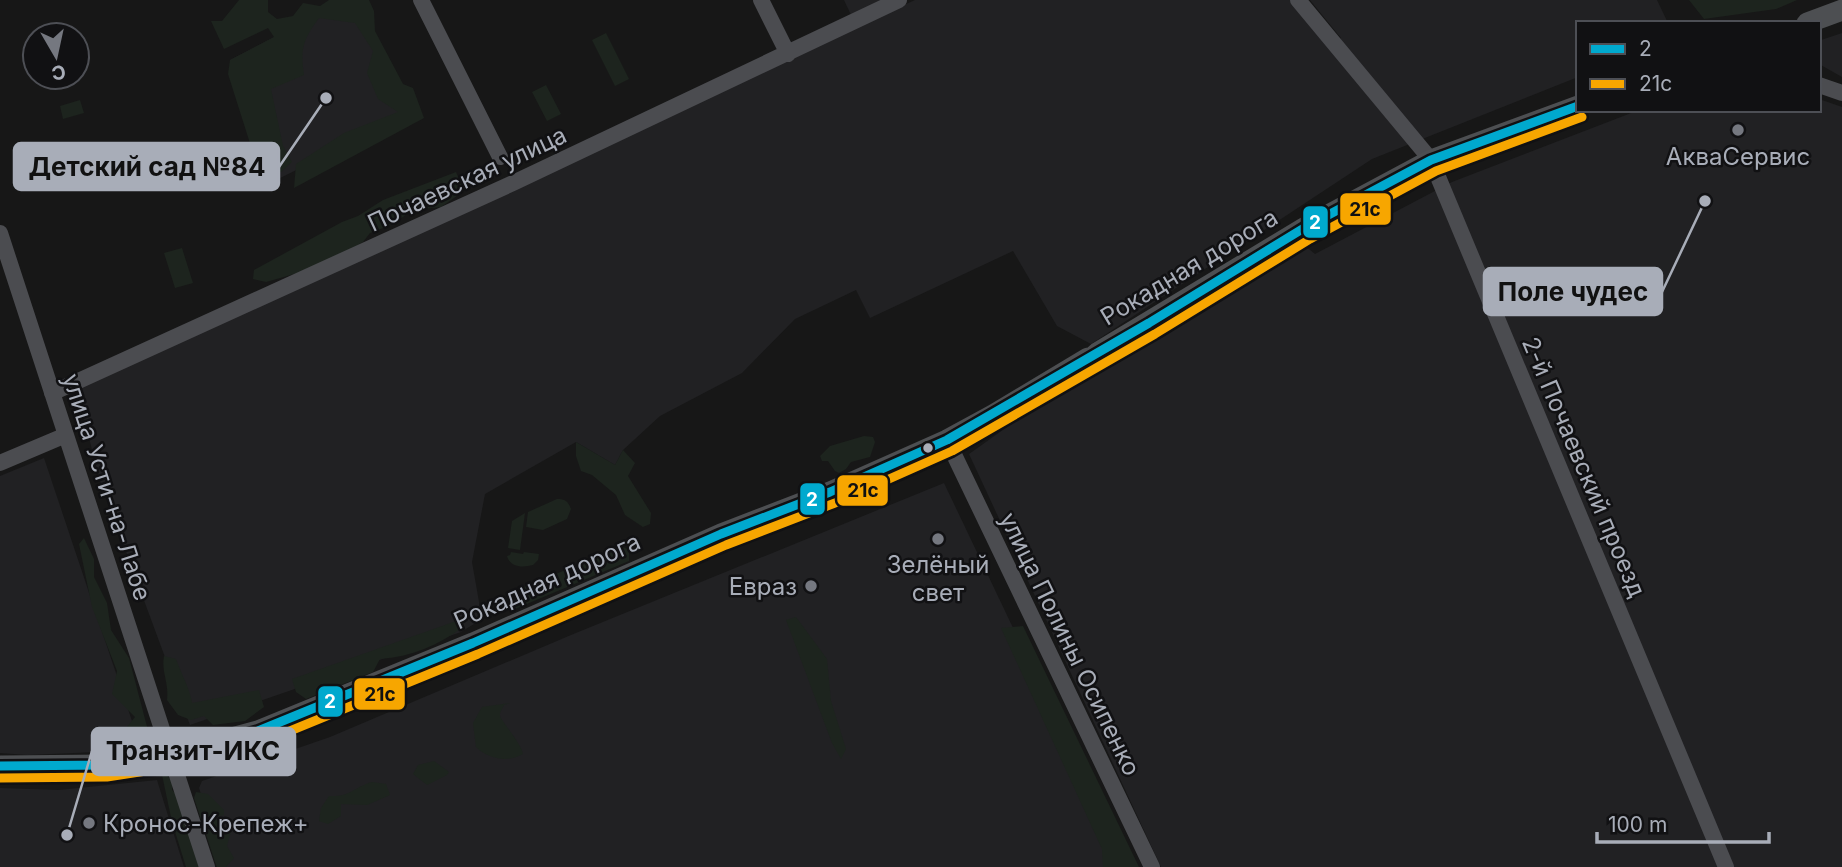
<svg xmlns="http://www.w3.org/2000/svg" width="1842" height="867" font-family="Inter,sans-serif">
<rect width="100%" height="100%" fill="#171717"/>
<path fill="#212123" d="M346,0L416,111L272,182L230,60Z
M844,0H883L851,15Z
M915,0H1293L1329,49L1341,38L1310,0H1657L1668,23H1578V77L1372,159L1091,344L1057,326L1013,251L870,318L856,290L795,319L742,373L660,416L623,450L615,465L576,442L485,494L472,562L482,619L461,632L190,725L100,481L76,387Z
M1842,33V77L1819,64V52L1821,40Z
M1819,99L1842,107V867H1161L969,454L1083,373L1304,245L1315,254L1452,182L1639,110H1819Z
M44,458L132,721L120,751L27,755L0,753V476Z
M944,483L1127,867H225L199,788L202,781L330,737L571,635Z
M157,780L184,867H0V788L59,790Z"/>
<path fill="#1d241e" d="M239,0H268V12L277,19L293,16L303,3L320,6L329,0H369L374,11L375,31L403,84L413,88L424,118L294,188L296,164L344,133L398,112L378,99L367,73L373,51L355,23L319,18C303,40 300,48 304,75L271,89L283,146L292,162L281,172L267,168L254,156L228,74L230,60L274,37L268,28L224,49L211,21H222Z
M1689,0H1797L1776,9L1704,19Z
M606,33L629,79L615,86L592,40Z
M546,85L561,114L547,121L532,92Z
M80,100L84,113L63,119L60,106Z
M456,172L464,191L441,207L413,210L391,225L370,233L363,242L348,251L305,271L266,282L253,279L254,270L342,222L358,216L383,200Z
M182,248L193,283L175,288L164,253Z
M864,436L873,437L875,442L870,457L851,462L846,469L839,473L835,471L828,461H822L820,456L830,446Z
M576,442L615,465L623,450L635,463L628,476L651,513L650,524L643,527L625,515L616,495L592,475L581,471L576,456Z
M557,499C565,499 568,501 571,509L567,519L543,530L526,527L528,512Z
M525,513L520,550L508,548L512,521Z
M84,538L94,559V577L107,603L111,630L129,658L150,738L148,744L134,751L110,748L135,717L112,694L117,671L92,607L79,544Z
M622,547L629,549V561L515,609L508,607L506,599L509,593Z
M511,552L523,554L524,552L539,554L538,560L533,565C522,568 510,567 507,556L510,555Z
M796,617L827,659L831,701L846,749L841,759L832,743L786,620Z
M462,619L463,627C439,645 411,657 380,659L373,672L306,699L296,692L292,679Z
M1023,626L1139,867H1103L1102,849L1001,628Z
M164,656L176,659C181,674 190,688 192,703L259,690L264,707L245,721L213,725L204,716L191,720L178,715L167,700C169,682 161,672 164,656Z
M510,703L504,705C503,708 500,711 500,715C499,719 520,741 523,754C508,763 488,759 476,747L473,723L482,707Z
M434,761L449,772L447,775L427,785L413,774L418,765Z
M162,775H166L173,781L172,790L180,798L200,867H186L172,822Z
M372,782L386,784L390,795L367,805L341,804V816L328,824L319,821L321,808L329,796C351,797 352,788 372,782Z
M196,792L208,794L224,810V815L215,817L223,828L231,831L227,846L234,858L226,867H217L216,865L194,798Z"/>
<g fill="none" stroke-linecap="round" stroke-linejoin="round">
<path stroke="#4b4c50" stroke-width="16" d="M421,0L500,157
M761,0L788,54
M1298,0L1431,160L1726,867
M1819,85L1842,93
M0,233L207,867
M52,393L513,183L899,0
M947,440L1152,867
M0,463L66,435"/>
<path stroke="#4d4f52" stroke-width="21" d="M1807,23L1842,10
M1097,353L1304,228L1431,160L1578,106
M0,766L106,765L169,755L258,731L473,643L721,534L830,492L947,440L993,415L1088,358"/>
<g stroke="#111113" stroke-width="14">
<path id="bus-1" d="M0,766L106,765L169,755L258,731L473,643L721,534L830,492L947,440L1149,323L1304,228L1431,160L1578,106"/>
</g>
<g stroke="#111113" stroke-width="14">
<path id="bus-2" d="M0,778L107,777L172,767L263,742L478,654L726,545L835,503L952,451L1155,334L1310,239L1436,171L1582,117"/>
</g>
<use href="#bus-1" stroke="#00a9ce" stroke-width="9"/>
<use href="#bus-2" stroke="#f7a600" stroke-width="9"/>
</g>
<g fill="#757880" stroke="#111113" stroke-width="2.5">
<circle cx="1738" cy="130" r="7"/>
<circle cx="938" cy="539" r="7"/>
<circle cx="811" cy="586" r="7"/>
<circle cx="89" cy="823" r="7"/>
</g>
<circle fill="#a8adb8" stroke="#111113" stroke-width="2.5" cx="928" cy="448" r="6"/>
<g text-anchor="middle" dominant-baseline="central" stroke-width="5" stroke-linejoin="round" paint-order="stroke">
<g font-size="24" fill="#a8adb8" stroke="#111113">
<text x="1738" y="156">АкваСервис</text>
<text x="938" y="564">Зелёный<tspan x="938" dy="28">свет</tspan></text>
<text x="797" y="586" text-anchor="end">Евраз</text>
<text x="103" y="823" text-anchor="start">Кронос-Крепеж+</text>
</g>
<g font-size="24" fill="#a8adb8" stroke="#111113">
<text transform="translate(467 179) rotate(-25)">Почаевская улица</text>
<text transform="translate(1189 267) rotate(-31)">Рокадная дорога</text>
<text transform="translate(1584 467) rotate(67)">2-й Почаевский проезд</text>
<text transform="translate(107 487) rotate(72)">улица Усти-на-Лабе</text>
<text transform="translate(547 581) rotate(-24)">Рокадная дорога</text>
<text transform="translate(1070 644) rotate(64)">улица Полины Осипенко</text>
</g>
</g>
<path fill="none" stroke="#a8adb8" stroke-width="2.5" d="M326 98L279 167M1705 201L1662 292M67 835L92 751"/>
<g fill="#a8adb8" stroke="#111113" stroke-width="2.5">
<circle cx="326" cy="98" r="7"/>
<circle cx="1705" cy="201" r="7"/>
<circle cx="67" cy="835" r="7"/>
</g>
<g fill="#a8adb8" stroke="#a8adb8" stroke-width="2.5">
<rect x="14" y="143" width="265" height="47" rx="7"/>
<rect x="1484" y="268" width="178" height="47" rx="7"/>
<rect x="92" y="728" width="203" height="47" rx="7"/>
</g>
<g font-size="26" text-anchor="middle" font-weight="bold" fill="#111">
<text x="147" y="176">Детский сад №84</text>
<text x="1573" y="301">Поле чудес</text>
<text x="193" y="760">Транзит-ИКС</text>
</g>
<g stroke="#111113" stroke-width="2.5">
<rect x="1339" y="192" width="53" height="34" rx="7" fill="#f7a600"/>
<rect x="1302" y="205" width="27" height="34" rx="7" fill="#00a9ce"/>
<rect x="836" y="474" width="53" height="33" rx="7" fill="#f7a600"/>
<rect x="799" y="482" width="27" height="34" rx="7" fill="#00a9ce"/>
<rect x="353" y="677" width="53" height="34" rx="7" fill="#f7a600"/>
<rect x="317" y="685" width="27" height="33" rx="7" fill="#00a9ce"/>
</g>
<g font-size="19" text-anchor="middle" font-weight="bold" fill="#fff">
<text x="1315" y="229">2</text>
<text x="812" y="506">2</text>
<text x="330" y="708">2</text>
</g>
<g font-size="19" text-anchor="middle" font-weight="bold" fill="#111">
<text x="1365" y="216">21с</text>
<text x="863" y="497">21с</text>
<text x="380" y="701">21с</text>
</g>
<rect x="1576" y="21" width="245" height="91" fill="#111113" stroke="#4d4f55" stroke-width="2"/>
<rect x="1590" y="44" width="35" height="10" fill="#00a9ce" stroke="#4d4f55" stroke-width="2"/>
<text x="1639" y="56" font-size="21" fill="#a8adb8">2</text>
<rect x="1590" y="79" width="35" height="10" fill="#f7a600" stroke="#4d4f55" stroke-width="2"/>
<text x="1639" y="91" font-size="21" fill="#a8adb8">21с</text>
<g transform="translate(56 56) rotate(171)"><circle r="33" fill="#111113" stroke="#4d4f55" stroke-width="2"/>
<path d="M0-5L12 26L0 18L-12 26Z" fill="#757880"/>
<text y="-10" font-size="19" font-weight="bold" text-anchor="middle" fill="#a8adb8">С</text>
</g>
<path d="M1597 832v10h172v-10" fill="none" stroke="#a8adb8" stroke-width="3.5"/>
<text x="1608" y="832" font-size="21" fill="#a8adb8" stroke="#111113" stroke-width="5" paint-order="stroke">100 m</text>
</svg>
